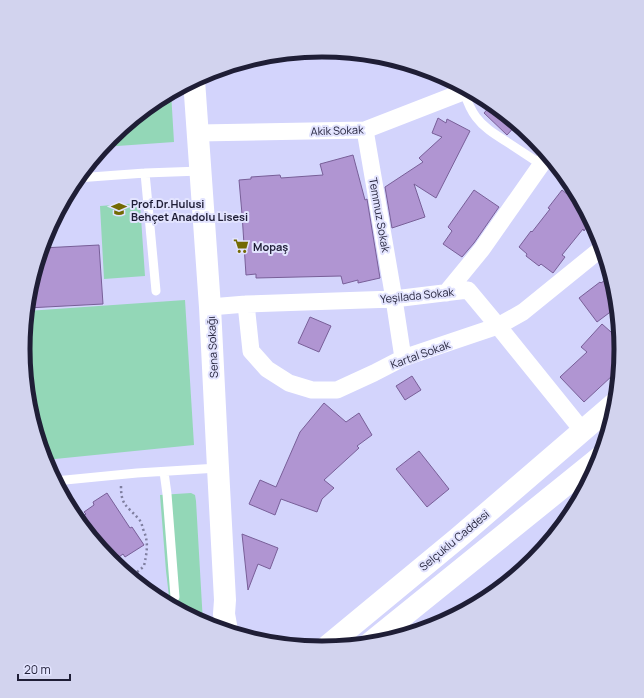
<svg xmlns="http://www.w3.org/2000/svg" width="644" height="698" font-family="Manrope,sans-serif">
<rect width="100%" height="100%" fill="#d3d4fc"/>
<path fill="#93d7b7" d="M171,92L174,142L103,147L111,137L156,100Z
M140,203L145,276L104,279L100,206Z
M185,300L194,445L45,460L29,407L23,349L27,311Z
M191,493L195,495L196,501L203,623L170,605L166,571L160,495Z"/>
<path fill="#b095d2" stroke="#785f98" d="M492,104L517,124L507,135L484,113Z
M438,118L446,123L447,119L470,131L436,198L414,184L425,217L392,228L385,187L423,162L419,158L442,137L432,133Z
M353,155L365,200L367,199L380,278L358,283V280L343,284L341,276L256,278V274L246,275L242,214L239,180L251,179V177L280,175L281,178L323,175L320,164Z
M474,190L499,207L474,243L462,257L443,244L452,231L448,227Z
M562,190L572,198L574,196L580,201L591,221L584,231L583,229L562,255L565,257L553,273L541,264L539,266L526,256L527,254L519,247L531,231L532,232L550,209L548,208Z
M99,245L103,304L27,308L29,290L42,248Z
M611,276L615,291L617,307L597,322L579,298L600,282L601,283Z
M310,317L331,326L319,352L298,343Z
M602,324L620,340L621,349L618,379L613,375L584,402L560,377L587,352L581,347Z
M412,376L421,390L405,400L396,386Z
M324,403L346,422L359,413L372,435L357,446L359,448L324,480L334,488L322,499L317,512L281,499L275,515L249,504L260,480L276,487L300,432Z
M419,451L449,489L427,507L396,469Z
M107,493L130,528L132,527L144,545L125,557L123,554L112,562L78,521L79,520L78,519L86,514L84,512L94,505L93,502Z
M242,534L278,548L270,569L258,564L248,590Z"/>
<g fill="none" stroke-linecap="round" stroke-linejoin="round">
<path stroke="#7f7fa0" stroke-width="2.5" stroke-dasharray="2 3" stroke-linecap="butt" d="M121,486C121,505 126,505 138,518C141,521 142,525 143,529C149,542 147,552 144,566L142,568L131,577"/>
<path stroke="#fff" stroke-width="9" d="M464,92C467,101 470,109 476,117C484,128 496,135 507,142C519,150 530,157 542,165
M145,173L156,291
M77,178L145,173L201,171
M44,242C50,238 51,233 51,225
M164,472L167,494L175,597
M55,481L137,473L218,468"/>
<path stroke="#fff" stroke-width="17" d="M365,130L394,299L403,358
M198,133L365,130L468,90
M446,293L482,249L548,155
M246,304L251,351L267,369L289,383L312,390H337L374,373L403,358L498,326L523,312L602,248
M210,307L246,304L394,299L468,290L498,326L582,430"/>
<path stroke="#fff" stroke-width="22" d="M194,80L210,307L218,468L225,600L224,614L227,631
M370,643L600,457
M325,648L458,538L616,402"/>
</g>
<defs>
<g id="school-bare" transform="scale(1.2)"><path d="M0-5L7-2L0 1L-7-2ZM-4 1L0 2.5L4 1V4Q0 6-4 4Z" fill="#736a03" stroke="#e2e3fe" stroke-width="2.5" paint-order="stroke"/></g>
<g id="supermarket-bare" transform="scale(1.2)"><path d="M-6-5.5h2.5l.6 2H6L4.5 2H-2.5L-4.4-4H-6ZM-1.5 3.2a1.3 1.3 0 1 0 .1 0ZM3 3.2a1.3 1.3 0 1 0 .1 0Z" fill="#736a03" stroke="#e2e3fe" stroke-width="2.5" paint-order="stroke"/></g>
</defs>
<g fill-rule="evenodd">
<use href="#school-bare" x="119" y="209"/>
<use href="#supermarket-bare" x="241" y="246"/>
</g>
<g text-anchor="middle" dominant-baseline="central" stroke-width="4" stroke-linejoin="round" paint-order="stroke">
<g font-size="11" fill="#1f1e36" stroke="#e2e3fe">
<text transform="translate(337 130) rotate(-2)">Akik Sokak</text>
<text transform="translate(380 215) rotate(80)">Temmuz Sokak</text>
<text transform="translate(417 295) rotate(-6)">Yeşilada Sokak</text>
<text transform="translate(212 347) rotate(-93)">Sena Sokağı</text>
<text transform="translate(420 354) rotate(-20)">Kartal Sokak</text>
<text transform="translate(454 540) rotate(-40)">Selçuklu Caddesi</text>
</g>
<g font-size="11" font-weight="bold" fill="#1f1e36" stroke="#e2e3fe" text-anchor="start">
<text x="131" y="203">Prof.Dr.Hulusi<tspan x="131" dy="13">Behçet Anadolu Lisesi</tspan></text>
<text x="253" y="246">Mopaş</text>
</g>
</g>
<path d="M0 0H644V698H0ZM30 349a292 292 0 1 1 584 0a292 292 0 1 1-584 0Z" fill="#d2d3ee" fill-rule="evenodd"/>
<path fill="none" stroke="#1f1e36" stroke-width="5" d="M30 349a292 292 0 1 1 584 0a292 292 0 1 1-584 0Z"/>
<path d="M18 674v6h52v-6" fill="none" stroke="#1f1e36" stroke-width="2"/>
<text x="24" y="674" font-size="12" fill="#1f1e36" stroke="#e2e3fe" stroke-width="3" paint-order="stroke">20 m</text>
</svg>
